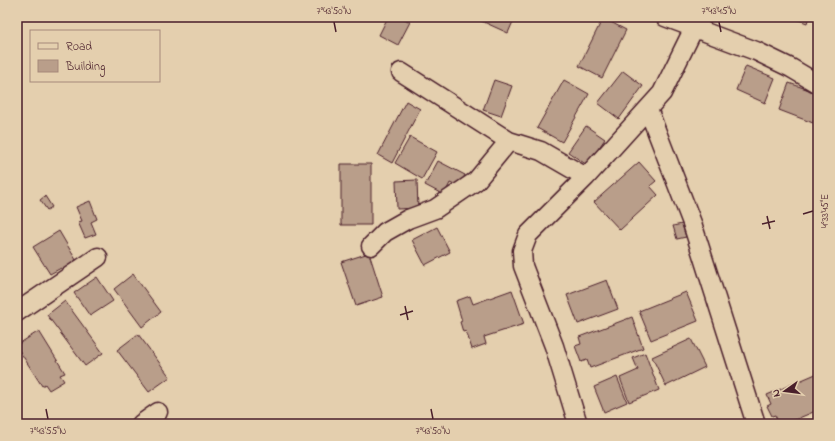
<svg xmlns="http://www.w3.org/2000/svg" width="835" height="441" font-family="'Indie Flower',sans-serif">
<rect width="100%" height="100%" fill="#e4cfae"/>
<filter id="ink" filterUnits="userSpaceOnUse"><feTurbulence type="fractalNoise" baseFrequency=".025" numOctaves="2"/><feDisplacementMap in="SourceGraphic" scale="8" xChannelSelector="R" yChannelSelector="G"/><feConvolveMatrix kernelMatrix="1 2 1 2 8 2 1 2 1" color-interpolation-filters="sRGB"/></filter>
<g filter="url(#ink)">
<path fill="#b99e8a" stroke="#4a1f2b" d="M388,17H401L410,22L398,45L379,35Z
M476,17H515L508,33L475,18Z
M791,17H809L807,23Z
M603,18L626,30L602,78L579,66Z
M746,66L775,78L765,103L736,90Z
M623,71L643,86L619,119L598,103Z
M494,80L512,86L501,116L483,110Z
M564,80L589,94L562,142L537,128Z
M789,83L818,93V108L813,123L779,110Z
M406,101L420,109L392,163L378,155Z
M586,126L605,139L587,165L568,152Z
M410,137L437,152L422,179L395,163Z
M17,158L23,167L17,172Z
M438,161L465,175L459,187L450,183L444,195L425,185Z
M639,162L656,181L650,186L658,195L620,230L594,202Z
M341,164H371V225H341Z
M417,180L418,208L397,209L396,181Z
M45,196L52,207L47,210L40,200Z
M90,201L97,219L91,222L96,234L85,238L78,222L82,221L76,207Z
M682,224L686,237L677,239L673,226Z
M437,227L450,252L425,265L412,240Z
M59,231L79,265L65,273L61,268L50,274L33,247Z
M369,253L383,297L356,306L341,262Z
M133,274L161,312L142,327L114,289Z
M97,277L113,301L90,316L74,293Z
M607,280L618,309L578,324L567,295Z
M512,290L524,324L484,337L486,344L472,349L466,331L463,332L460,322L462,321L456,301L470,296L473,304Z
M686,292L698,321L651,340L639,311Z
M65,301L103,353L85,366L47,315Z
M632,317L643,348L590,368L587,360L581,362L575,346L581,344L579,337Z
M39,331L65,373L60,375L64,381L49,390L45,384L42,386L17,347V345Z
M138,334L170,377L149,392L117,350Z
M691,339L705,367L666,386L652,357Z
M645,353L659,390L629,402L620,378L638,370L633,358Z
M818,373V410L785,424H779L775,415L772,416L767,406L771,404L767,395Z
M617,377L627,402L604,412L594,387Z"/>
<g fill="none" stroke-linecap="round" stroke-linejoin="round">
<g stroke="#4a1f2b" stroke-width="21">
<path id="street" d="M665,17L756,51L791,68L818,84
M401,72L509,141L541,151L586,177
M648,109L692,223L756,424
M371,246L385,232L408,219L435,209L476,181L509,141
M17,312L98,257
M141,424L158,412
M578,424L554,346L523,266L522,251L528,235L586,177L662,93L694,28L702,17"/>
</g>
<use href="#street" stroke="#e4cfae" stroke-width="18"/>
</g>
</g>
<path fill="none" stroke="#4a1f2b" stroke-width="1.5" d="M334,22L336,32M719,22L721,32M803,214L813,211M767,216L770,229M762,224L775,221M405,306L408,320M400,315L413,311M46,409L48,419M431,409L433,419"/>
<rect width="835" height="441" fill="none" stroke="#e4cfae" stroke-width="44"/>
<rect x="30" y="30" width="130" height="52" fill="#e4cfae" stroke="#a6897a"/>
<rect x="38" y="43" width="20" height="6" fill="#e4cfae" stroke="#a6897a"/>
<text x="66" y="50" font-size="12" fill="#4a1f2b">Road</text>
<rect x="38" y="60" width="20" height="12" fill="#b99e8a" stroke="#a6897a"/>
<text x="66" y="70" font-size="12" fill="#4a1f2b">Building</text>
<g transform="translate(785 391) rotate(256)" stroke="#e4cfae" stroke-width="3" paint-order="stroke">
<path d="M0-3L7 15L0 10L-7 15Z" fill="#4a1f2b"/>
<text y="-6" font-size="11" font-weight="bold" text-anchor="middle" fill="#4a1f2b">N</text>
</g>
<rect x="22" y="22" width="791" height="397" fill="none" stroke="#4a1f2b" stroke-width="1.5"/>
<g font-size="10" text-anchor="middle" fill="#4a1f2b">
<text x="334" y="14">7°43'50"N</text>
<text x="719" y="14">7°43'45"N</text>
<text transform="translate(824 211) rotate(-90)" y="4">4°33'45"E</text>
<text x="48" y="434">7°43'55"N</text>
<text x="433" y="434">7°43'50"N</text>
</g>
</svg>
